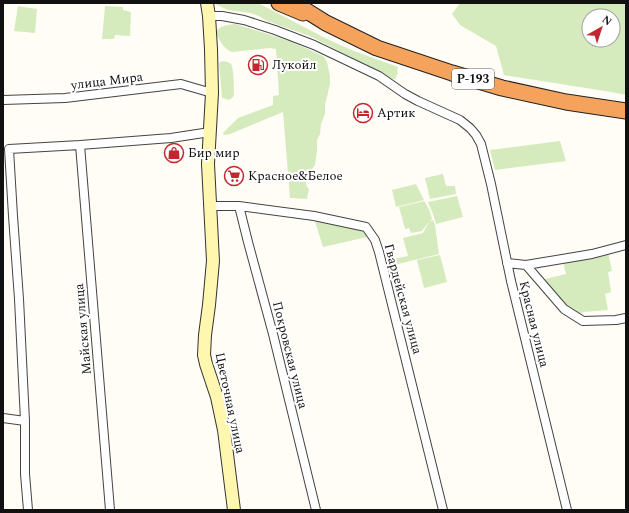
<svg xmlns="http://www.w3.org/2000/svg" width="629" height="513" font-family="Spectral,serif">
<rect width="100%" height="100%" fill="#fffdf5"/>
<path fill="#d5ebbd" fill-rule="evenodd" d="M215,3H258L329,40L354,51L398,67L397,72L398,73L395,79H393L310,36L267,21L259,16L250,13L228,10L215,4Z
M460,3H626V95L611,92L504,75L496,46L460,25L452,14ZM589,16H613V40H589Z
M18,6L37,9L35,33L14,31Z
M105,6L123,7V10L131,12L130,36L115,35L114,39H102Z
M235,24L290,41L323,56L324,57L327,62L330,76V84L326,101L325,104V114L321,124L320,134L317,140V151L315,165L305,179L307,187L309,189L307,199L290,198L283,112L230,134L224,135L223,133L238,118L273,105V96L279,95L276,49L270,48L232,52C224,49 220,41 216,33C219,25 227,25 235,24Z
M222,61C225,61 229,62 231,64C234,69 234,88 234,95L233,97L229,100L222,98L219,63Z
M560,141L566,161L495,170L490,150Z
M443,174L446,186H455L456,194L430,199L425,178Z
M416,184L424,200L396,207L392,190Z
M457,196L463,217L436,224L433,214L428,202Z
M424,201L429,209L432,219L430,221L433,220L435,225L439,254L394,265L393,259L408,256L403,238L423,233L429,222L428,223L422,231L411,233L409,228L405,229L399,207Z
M315,221L347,227L367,232V237L323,247Z
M608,252L612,271L608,272L611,292L605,294L608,310L583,312L579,315L565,306L541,280L566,274L563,262Z
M440,255L447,282L424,288L417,260Z"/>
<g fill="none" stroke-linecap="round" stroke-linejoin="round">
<g stroke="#444" stroke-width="10">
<path id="street" d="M209,16H222L244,20L275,30L314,45L379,76L405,94L418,101L460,120L470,128L476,135L481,144L491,184L511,281L567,510
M3,100L65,98L181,84L212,93
M80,145L110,510
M210,206H239L314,216L366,227L375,240L379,252L443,510
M239,206L248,242L273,334L316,510
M507,263L526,265L564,309L583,321L616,320L626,318
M526,265L592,254L626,245
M3,418L25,421
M28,510L25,474V421L19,299L13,216L9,149L80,145L171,138L210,132"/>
</g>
<g stroke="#333" stroke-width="14">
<path id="secondary" d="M207,3L209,16L211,49L212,93L208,164L213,261L209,305L205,335L204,355L206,364L217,397L224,430L234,510"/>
</g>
<g stroke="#222" stroke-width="17">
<path id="highway" d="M279,3L303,13
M294,3L326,23L377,48L452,73L502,88L566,102L626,111"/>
</g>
<use href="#street" stroke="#fff" stroke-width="8"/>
<use href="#secondary" stroke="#fff6b0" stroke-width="12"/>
<use href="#highway" stroke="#f5a25d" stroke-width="15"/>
</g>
<defs>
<g id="fuel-ring" transform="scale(1)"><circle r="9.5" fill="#fff" stroke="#c4262e" stroke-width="1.5"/><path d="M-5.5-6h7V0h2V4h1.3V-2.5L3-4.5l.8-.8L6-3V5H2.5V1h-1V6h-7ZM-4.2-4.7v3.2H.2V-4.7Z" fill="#c4262e"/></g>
<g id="hotel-ring" transform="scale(1)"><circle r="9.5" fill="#fff" stroke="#c4262e" stroke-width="1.5"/><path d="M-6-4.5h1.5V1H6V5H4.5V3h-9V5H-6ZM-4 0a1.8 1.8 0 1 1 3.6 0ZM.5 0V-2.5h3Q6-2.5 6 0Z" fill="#c4262e"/></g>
<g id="shop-ring" transform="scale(1)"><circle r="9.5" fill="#fff" stroke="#c4262e" stroke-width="1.5"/><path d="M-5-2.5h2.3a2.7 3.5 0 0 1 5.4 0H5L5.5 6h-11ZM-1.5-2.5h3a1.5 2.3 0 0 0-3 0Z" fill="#c4262e"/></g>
<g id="supermarket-ring" transform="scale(1)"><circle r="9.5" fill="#fff" stroke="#c4262e" stroke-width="1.5"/><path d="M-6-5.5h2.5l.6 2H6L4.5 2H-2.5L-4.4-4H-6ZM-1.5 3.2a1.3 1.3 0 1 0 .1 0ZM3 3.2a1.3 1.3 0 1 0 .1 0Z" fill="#c4262e"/></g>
</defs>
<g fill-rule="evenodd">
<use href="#fuel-ring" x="258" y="65"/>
<use href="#hotel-ring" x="363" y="113"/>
<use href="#shop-ring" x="174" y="153"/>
<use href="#supermarket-ring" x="234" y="176"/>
</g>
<g text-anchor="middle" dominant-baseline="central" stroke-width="4" stroke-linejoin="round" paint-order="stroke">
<rect fill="#fff" stroke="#585858" stroke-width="1" x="452" y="69" width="42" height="20" rx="3"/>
<g font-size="12" font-weight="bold" fill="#111">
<text x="473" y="79">Р-193</text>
</g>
<g font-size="13" fill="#111" stroke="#fff" text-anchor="start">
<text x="272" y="65">Лукойл</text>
<text x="377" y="113">Артик</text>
<text x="188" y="153">Бир мир</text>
<text x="248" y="176">Красное&amp;Белое</text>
</g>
<g font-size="13" fill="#111" stroke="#fff">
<text transform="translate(107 81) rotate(-7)">улица Мира</text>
<text transform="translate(403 299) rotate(75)">Гвардейская улица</text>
<text transform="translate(534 324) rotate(76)">Красная улица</text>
<text transform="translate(83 329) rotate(-95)">Майская улица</text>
<text transform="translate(290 355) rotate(76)">Покровская улица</text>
<text transform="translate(230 403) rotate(78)">Цветочная улица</text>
</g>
</g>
<rect width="629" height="513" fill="none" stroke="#111111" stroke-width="8"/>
<g transform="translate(601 28) rotate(39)"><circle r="19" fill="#ffffff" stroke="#a0a0a0"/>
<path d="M0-3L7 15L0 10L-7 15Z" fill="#c4262e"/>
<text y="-6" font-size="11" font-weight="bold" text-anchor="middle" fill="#111111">N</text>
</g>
</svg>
